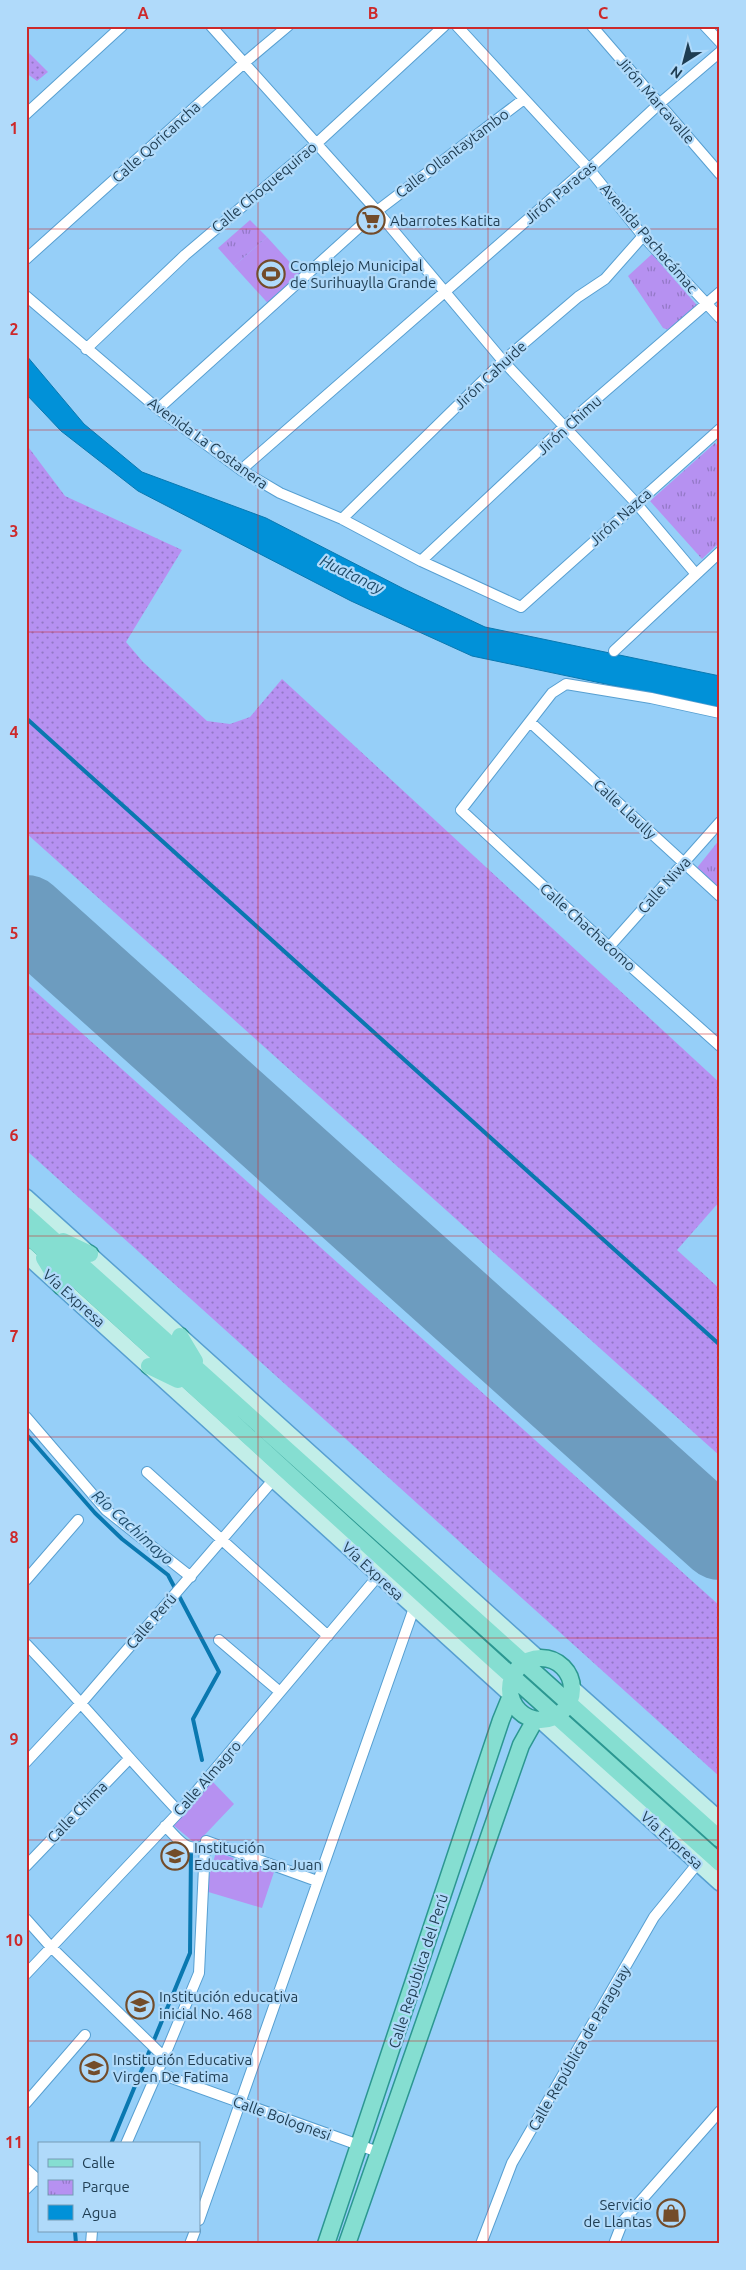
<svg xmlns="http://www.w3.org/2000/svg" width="746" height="2270" font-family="Ubuntu,sans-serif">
<defs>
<pattern id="grass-dots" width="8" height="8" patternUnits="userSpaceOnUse" patternTransform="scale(1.25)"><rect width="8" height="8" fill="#b691f1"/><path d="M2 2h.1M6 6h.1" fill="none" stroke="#9378c6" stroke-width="1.8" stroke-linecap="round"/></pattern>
<pattern id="park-tufts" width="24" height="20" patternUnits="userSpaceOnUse" patternTransform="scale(1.25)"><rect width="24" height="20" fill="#b691f1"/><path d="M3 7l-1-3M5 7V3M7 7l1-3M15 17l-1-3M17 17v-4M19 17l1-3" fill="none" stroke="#9378c6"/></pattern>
</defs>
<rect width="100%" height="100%" fill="#96cff8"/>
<path fill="url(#grass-dots)" d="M26,50L48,72L37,81L26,73Z
M26,444L65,496L182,550L126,642L143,662L207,721L230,724L250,717L282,679L720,1083V1201L677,1250L720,1289V1456L26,833Z
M26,983L720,1606V1777L26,1150Z"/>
<path fill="url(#park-tufts)" d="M250,220L267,237L234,266L218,248Z
M652,254L702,311L677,333L663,328L628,276Z
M715,443L720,448V542L702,559L650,501Z
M720,839V891L696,869Z"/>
<path fill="#b691f1" d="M267,237L307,281L275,311L234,266Z
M211,1780L234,1804L196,1844L173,1825Z
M216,1852L274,1872L262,1908L205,1891Z"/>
<path fill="#0191d8" stroke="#0a78b0" d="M26,355L84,424L142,472L266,518L404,589L485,627L720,676V708L472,656L351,601L138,491L61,431L26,394Z"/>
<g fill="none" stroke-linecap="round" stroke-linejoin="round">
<path stroke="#0a78b0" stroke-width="4" d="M26,718L720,1345
M26,1434L95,1513L122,1539L168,1575L219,1672L193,1719L202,1760
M111,2144L190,1953L191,1849
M75,2231L76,2244"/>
<path stroke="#6d9cbf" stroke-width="32" d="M703,1525L720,1528"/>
<path stroke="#6d9cbf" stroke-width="82" d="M26,916L720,1539"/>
<g stroke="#579fd1" stroke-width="12">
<path id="minor" d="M211,26L377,211L503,361L636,503L695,573
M457,26L589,169L643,236L720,318
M592,26L720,174
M705,26L720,42
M26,114L122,26
M26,259L244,63L288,26
M26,296L158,409L241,470L280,493L342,519L421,561L521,607L720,429
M86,349L185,255L316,144L444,26
M158,409L377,211L524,99
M241,470L582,172L589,169L659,104L720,52
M342,519L503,361L578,297L605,279L643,236
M421,561L565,426L720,292
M614,651L720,552
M720,713L651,698L566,684L552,693L461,810L609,947L720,1046
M530,722L720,896
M609,947L720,822
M26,1417L106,1510L191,1577
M147,1472L328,1636
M26,1580L78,1520
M219,1640L280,1692
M26,1644C79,1699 127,1757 179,1812
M26,1762L82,1702L274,1479
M165,1826C179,1839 185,1853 205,1846L206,1841L317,1881
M26,1866L129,1759
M26,1919L50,1946L164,2057L126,2144
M26,1974L179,1812L378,1576
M164,2057L199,1973L205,1846
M158,2073L381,2153
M26,2103L85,2035
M26,2169L39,2181
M26,2189L37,2178
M199,2220L414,1608
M91,2244L92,2231
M190,2244L195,2231
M481,2244L512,2163L654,1917L698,1863
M614,2244L623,2221L720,2111"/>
</g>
<g stroke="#579fd1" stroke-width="18">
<path id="secondary" d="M26,1197L538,1658
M26,1255L510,1694
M572,1688L720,1820
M540,1720L720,1883"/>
</g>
<g stroke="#2c9791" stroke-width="19">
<path id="primary" d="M26,1215L720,1839
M26,1234L497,1663L720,1863
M63,1241L90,1254
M44,1258L61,1286
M180,1336L195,1361
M149,1366L178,1380
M510 1689a31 31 0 1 1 62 0a31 31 0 1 1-62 0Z
M326,2244L501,1720L510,1698
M347,2244L521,1745L535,1720"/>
</g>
<use href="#minor" stroke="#fff" stroke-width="10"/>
<use href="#secondary" stroke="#c2eee8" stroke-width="15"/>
<use href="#primary" stroke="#85ded1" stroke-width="16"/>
</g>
<path fill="none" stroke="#cd292a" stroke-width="1" stroke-opacity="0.55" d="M258,26V2244M488,26V2244M26,229H720M26,430H720M26,632H720M26,833H720M26,1034H720M26,1236H720M26,1437H720M26,1638H720M26,1840H720M26,2041H720"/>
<defs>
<g id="supermarket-ring" transform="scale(1.4375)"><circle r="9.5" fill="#b0dafa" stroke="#734c2a" stroke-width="1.5"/><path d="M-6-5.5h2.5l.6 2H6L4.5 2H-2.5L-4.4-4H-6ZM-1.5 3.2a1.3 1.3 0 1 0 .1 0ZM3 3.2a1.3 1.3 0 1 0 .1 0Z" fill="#734c2a"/></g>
<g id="stadium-ring" transform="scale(1.4375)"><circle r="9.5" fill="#b0dafa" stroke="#734c2a" stroke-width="1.5"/><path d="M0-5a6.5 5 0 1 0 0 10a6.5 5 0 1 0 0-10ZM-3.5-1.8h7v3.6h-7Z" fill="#734c2a"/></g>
<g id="school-ring" transform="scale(1.4375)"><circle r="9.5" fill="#b0dafa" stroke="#734c2a" stroke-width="1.5"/><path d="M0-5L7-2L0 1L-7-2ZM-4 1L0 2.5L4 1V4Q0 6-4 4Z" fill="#734c2a"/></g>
<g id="shop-ring" transform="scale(1.4375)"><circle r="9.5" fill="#b0dafa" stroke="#734c2a" stroke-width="1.5"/><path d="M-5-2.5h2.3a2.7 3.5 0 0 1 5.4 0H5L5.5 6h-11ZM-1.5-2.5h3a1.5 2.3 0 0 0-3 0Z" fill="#734c2a"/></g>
</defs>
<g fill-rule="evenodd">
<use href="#supermarket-ring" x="371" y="220"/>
<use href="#stadium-ring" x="271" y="274"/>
<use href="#school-ring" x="175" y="1856"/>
<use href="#school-ring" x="140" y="2005"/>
<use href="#school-ring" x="94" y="2068"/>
<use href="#shop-ring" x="671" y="2213"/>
</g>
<g text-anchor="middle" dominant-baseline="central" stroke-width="4.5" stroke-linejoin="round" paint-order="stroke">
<g font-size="15" fill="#1e3c51" stroke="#b0dafa">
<text transform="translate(656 100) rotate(49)">Jirón Marcavalle</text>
<text transform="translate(156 142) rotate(-42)">Calle Qoricancha</text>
<text transform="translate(452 153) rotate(-37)">Calle Ollantaytambo</text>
<text transform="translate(264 187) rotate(-40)">Calle Choquequirao</text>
<text transform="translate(560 192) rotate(-40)">Jirón Paracas</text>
<text transform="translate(649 238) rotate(49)">Avenida Pachacámac</text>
<text transform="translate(490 375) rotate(-43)">Jirón Cahuide</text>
<text transform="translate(569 425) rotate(-42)">Jirón Chimu</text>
<text transform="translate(208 443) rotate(36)">Avenida La Costanera</text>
<text transform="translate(620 517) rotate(-42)">Jirón Nazca</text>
<text transform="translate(625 809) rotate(43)">Calle Llaully</text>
<text transform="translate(664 885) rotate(-48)">Calle Niwa</text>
<text transform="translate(588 927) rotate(42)">Calle Chachacomo</text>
<text transform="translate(74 1298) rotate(42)">Vía Expresa</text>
<text transform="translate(373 1571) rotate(43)">Vía Expresa</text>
<text transform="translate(151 1621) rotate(-49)">Calle Perú</text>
<text transform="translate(207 1778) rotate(-49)">Calle Almagro</text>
<text transform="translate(77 1812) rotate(-46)">Calle Chima</text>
<text transform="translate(672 1840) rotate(42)">Vía Expresa</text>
<text transform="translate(418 1971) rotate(-72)">Calle República del Perú</text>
<text transform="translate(579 2048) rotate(-60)">Calle República de Paraguay</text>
<text transform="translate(282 2118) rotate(20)">Calle Bolognesi</text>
</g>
<g font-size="15" fill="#1e3c51" stroke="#b0dafa" text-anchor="start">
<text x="390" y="220">Abarrotes Katita</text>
<text x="290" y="265">Complejo Municipal<tspan x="290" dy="17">de Surihuaylla Grande</tspan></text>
<text x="194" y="1847">Institución<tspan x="194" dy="17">Educativa San Juan</tspan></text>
<text x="159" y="1996">Institución educativa<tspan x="159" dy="17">inicial No. 468</tspan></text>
<text x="113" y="2059">Institución Educativa<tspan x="113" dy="17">Virgen De Fatima</tspan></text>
<text x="652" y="2204" text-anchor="end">Servicio<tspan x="652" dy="17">de Llantas</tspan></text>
</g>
<g font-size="16" font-style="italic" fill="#1f4c6a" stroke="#b0dafa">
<text transform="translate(352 574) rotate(26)">Huatanay</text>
<text transform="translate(133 1527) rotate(42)">Río Cachimayo</text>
</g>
</g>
<rect width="746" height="2270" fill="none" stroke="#b0dafa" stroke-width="55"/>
<rect x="38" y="2142" width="162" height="90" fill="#b0dafa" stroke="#769bb6"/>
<rect x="48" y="2159" width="25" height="8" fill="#85ded1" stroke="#769bb6"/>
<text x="82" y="2168" font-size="15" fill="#1e3c51">Calle</text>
<rect x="48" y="2180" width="25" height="15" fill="url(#park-tufts)" stroke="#769bb6"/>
<text x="82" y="2192" font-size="15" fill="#1e3c51">Parque</text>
<rect x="48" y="2205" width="25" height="15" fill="#0191d8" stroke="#769bb6"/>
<text x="82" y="2218" font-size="15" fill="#1e3c51">Agua</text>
<g transform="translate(684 62) rotate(216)" stroke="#b0dafa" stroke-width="4" paint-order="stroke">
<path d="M0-4L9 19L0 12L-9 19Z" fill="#1e3c51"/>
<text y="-8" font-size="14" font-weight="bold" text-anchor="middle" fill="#1e3c51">N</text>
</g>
<rect x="28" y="28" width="690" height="2214" fill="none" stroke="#cd292a" stroke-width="2"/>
<g font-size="16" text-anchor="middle" font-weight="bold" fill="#cd292a">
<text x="143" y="19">A</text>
<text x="373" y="19">B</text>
<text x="603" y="19">C</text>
<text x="14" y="134">1</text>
<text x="14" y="335">2</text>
<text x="14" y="537">3</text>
<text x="14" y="738">4</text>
<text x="14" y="939">5</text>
<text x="14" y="1141">6</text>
<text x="14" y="1342">7</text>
<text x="14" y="1543">8</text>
<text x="14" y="1745">9</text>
<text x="14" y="1946">10</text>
<text x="14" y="2148">11</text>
</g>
</svg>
